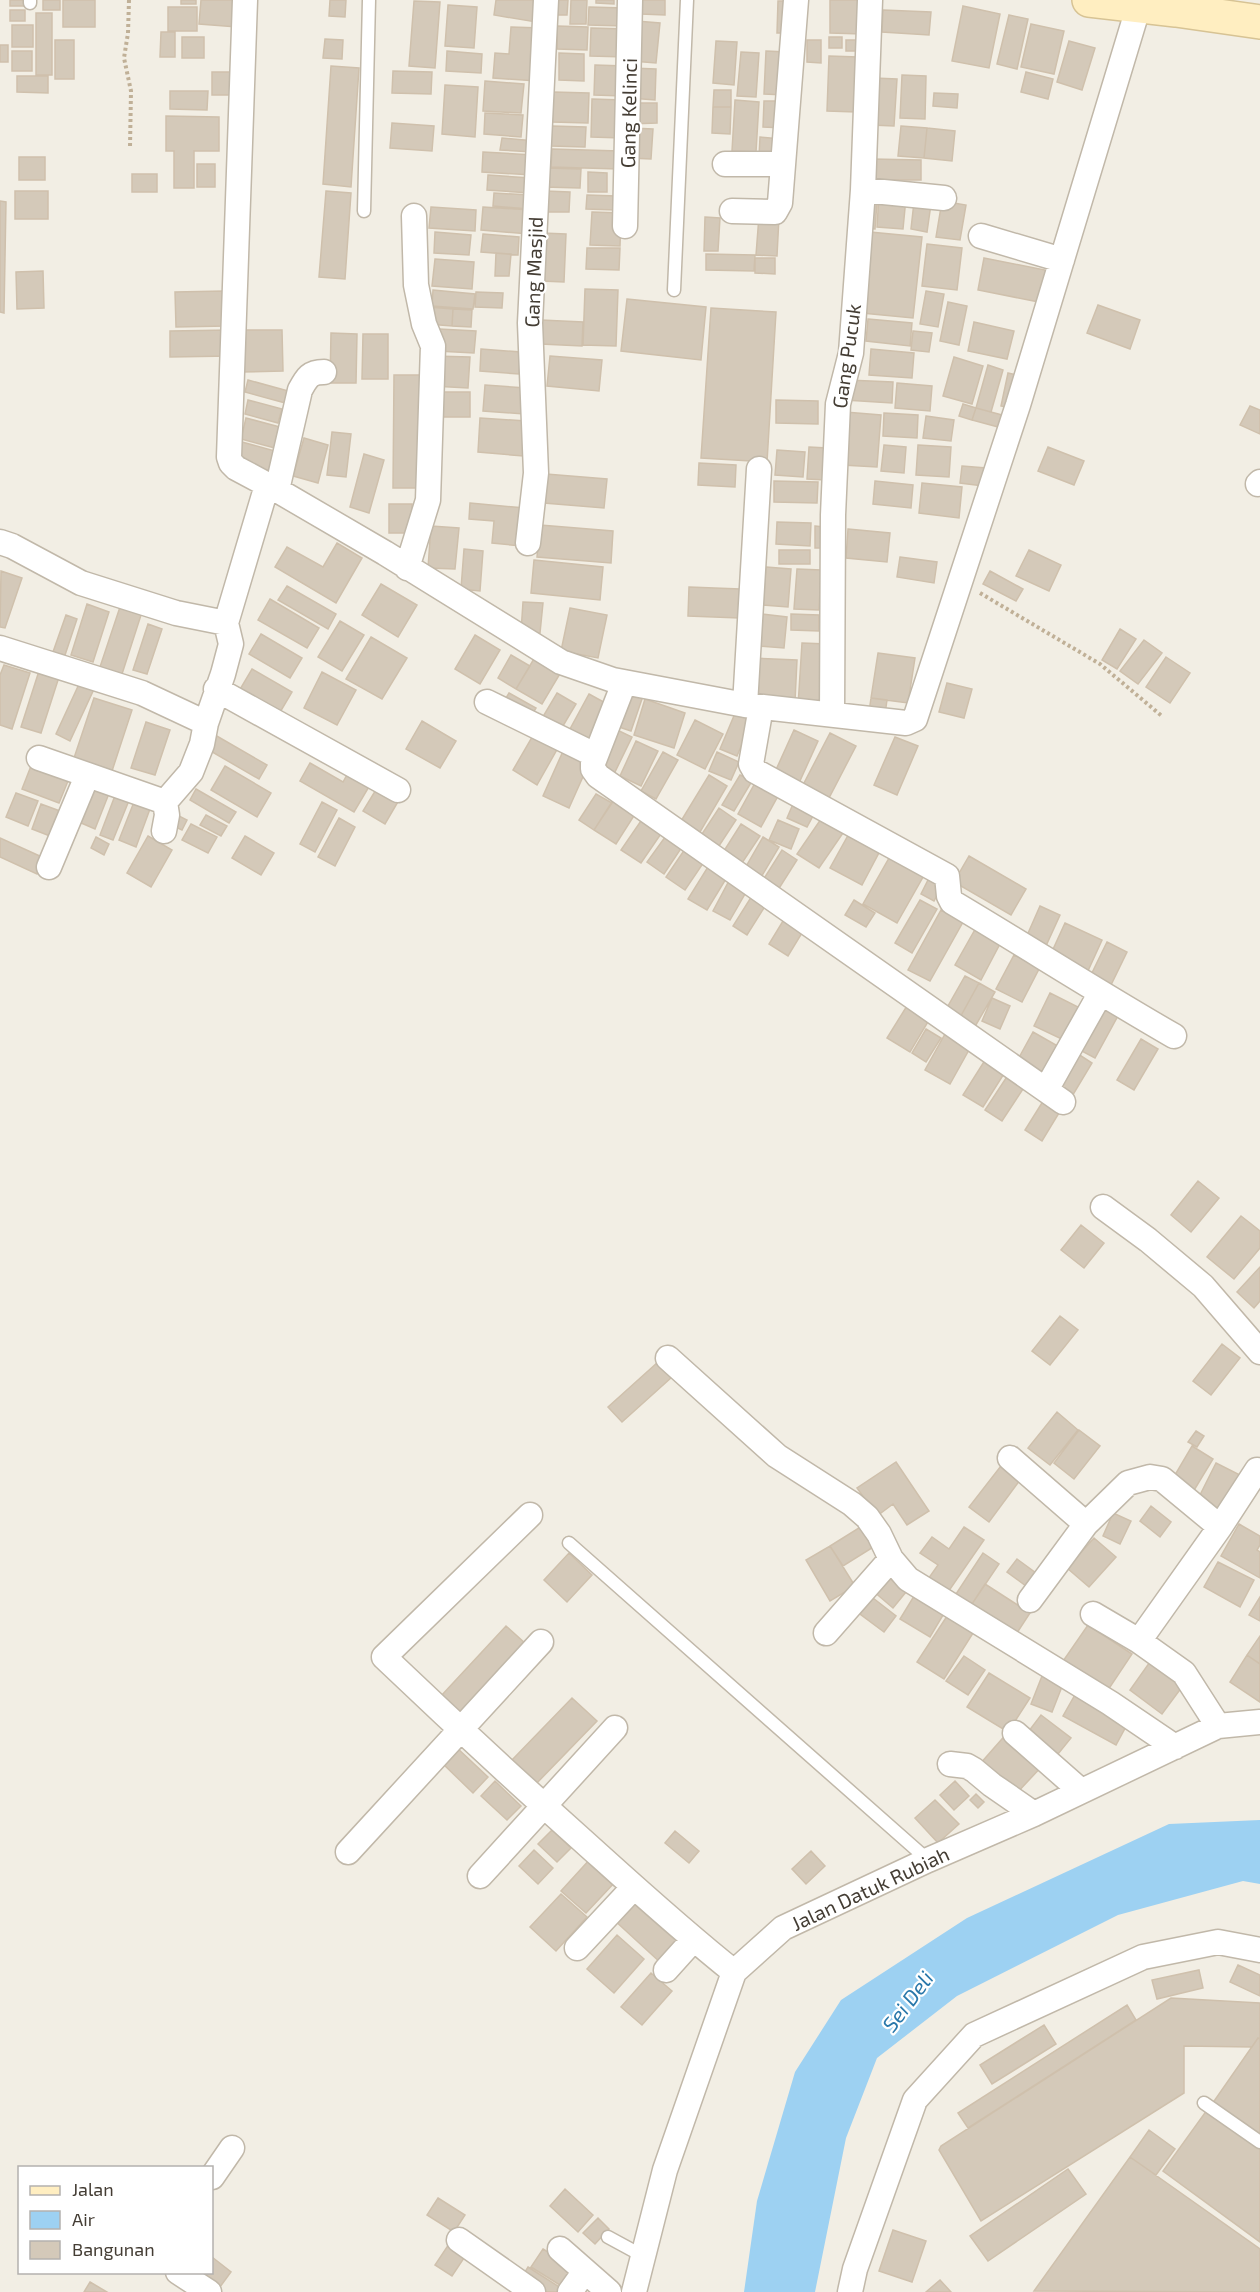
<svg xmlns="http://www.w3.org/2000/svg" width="1260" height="2292" font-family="'Exo 2',sans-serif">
<rect width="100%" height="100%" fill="#f2eee4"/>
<path fill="#9dd1f2" d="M1260,1820V1884L1243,1881L1118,1915L957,1996L877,2058L846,2138L815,2292H744L757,2201L795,2072L841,2000L967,1918L1169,1824Z"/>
<path fill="#d4c9b9" stroke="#cfc0ac" stroke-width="1.5" d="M10,0H26V6H10Z
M43,0H60V10H43Z
M63,0H95V27H63Z
M181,0H196V4H181Z
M201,0H239L237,27L199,24Z
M330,0H346L345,17L329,16Z
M496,0H539L536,22L494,15Z
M556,0H568L567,15H555Z
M571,0H587L586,24H570Z
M596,0H614V4L596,3Z
M642,0H665V15L641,14Z
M830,0H862V34L830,33Z
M414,1L440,2L435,68L409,66Z
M778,1H787L786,33H777Z
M448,5L477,7L474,48L445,46Z
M963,6L1000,14L989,68L952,61Z
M168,7H197V31H168Z
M589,7L625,8V26L588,25Z
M10,10H25V21H10Z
M883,10L931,12L929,35L882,32Z
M36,13H52V75H36Z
M1009,15L1028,19L1017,69L997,64Z
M636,21L660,23L656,63L632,61Z
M1031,24L1064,31L1054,74L1021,67Z
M12,25H33V47H12Z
M557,26L588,27L587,50L557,49Z
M511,27L541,28L537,81L493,78L495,53L509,54Z
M591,28L627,29L626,57L590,56Z
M161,32H175V57H160Z
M182,37H204V58H182Z
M829,37H842V48H829Z
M325,39L343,40L342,59L323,58Z
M55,40H74V79H55Z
M807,40H821V63L807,62Z
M846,40H860V51H846Z
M716,41L737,42L734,85L713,83Z
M1069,41L1095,48L1082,90L1057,82Z
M0,45H8V62H0Z
M12,51H32V71H12Z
M447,51L482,54L481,73L446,71Z
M766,51L787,52L785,95L764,94Z
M741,52L759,53L756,97L737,96Z
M559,53L584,54V81L559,80Z
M829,56L858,57L856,112L827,111Z
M595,65L625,66L623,96L594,95Z
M331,66L359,68L351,187L323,184Z
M631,68L656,69L655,100L630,98Z
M393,71L432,72L431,94L392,93Z
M212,72H236V95H212Z
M1026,72L1053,79L1048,99L1021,92Z
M902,75L926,76L925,119L900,118Z
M17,76H48V93L17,92Z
M874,78L897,79L894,126L871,125Z
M485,81L524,84L521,113L483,111Z
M445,85L478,87L475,137L442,134Z
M714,90H731V107H713Z
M170,91H208L207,110L170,109Z
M553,92L589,93L588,123L552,122Z
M934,93L958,94L957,108L933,106Z
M592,99L623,100L622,138L591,137Z
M735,100L759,102L756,152L732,151Z
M764,101H785L784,128L763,127Z
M629,103H657V123L630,124Z
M713,107H731L730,134L712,133Z
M485,113L523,115L521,137L484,134Z
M166,116L219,117V151H194V188H174V151H166Z
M392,123L434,126L432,151L390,148Z
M552,126L586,127L585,147L551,146Z
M901,126L927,128L924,158L898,156Z
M631,128L653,129L651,159L629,158Z
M927,128L955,131L952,161L924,158Z
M760,137L781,139L780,158L759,157Z
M502,138L535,141L533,152L500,150Z
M552,149L619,151L618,169L551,167Z
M483,152L533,155L532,175L482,172Z
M19,157H45V180H19Z
M872,159L921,160V180H872Z
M197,164H215V187H197Z
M545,168L581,169L580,188L544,187Z
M588,172L607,173V192H588Z
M132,174H157V192H132Z
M488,175L531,178L530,193L487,190Z
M15,191H48V219H15Z
M326,191L351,193L345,279L319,277Z
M545,191L570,192L569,212H544Z
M494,193L530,195L529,209L493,206Z
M587,195L616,196V210L586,209Z
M879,195L906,198L903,229L877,227Z
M0,201L6,202L4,313L0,312Z
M866,201L877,202L875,229L864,228Z
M942,201L966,205L960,240L936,237Z
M914,202L931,204L927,232L911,229Z
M431,207L476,210L475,231L429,228Z
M483,207L531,210L529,234L481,230Z
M592,212L621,213L620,246L590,245Z
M759,216L779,217L777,256L756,255Z
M705,217L720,218L718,251H704Z
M435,232L471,235L469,255L434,253Z
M870,232L922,237L913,318L862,313Z
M542,233L566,234L564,282L541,281Z
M483,234L519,237L518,255L481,252Z
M927,244L962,248L957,290L922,286Z
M587,248H620L619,270L586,269Z
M496,253L511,254L509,276H495Z
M706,254L755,255L754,271L706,270Z
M755,258H775V274L755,273Z
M984,258L1050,271L1044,303L978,290Z
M435,259L474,262L472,289L432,286Z
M43,271L44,308L17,309L16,272Z
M585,289L618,290L616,346L583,345Z
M433,290L475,294L473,309L432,306Z
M224,291L226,326L176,327L175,292Z
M926,291L944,294L938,327L920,324Z
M476,292L503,293L502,308L475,307Z
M627,299L706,307L701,360L621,351Z
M948,302L967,306L959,345L940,341Z
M1098,305L1140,320L1130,349L1087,333Z
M428,307L453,309L452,326L427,324Z
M711,308L776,312L767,462L701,458Z
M453,309L472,310L471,327L452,326Z
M868,319L912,323L910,346L866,341Z
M541,320L583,322L582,346L541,344Z
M974,322L1014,331L1007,359L968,351Z
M439,329L476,331L474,353L437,351Z
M230,330V356L170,357V331Z
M239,330H282L283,371L240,372Z
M913,331L932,333L929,352L911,350Z
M331,333L357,334L356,383H330Z
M363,334H388V379H362Z
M481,349L521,352L519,374L480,371Z
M871,349L914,353L912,378L869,375Z
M433,356L470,357L468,388L432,386Z
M550,356L602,360L599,391L547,386Z
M954,357L983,366L972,404L943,396Z
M988,365L1003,370L991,412L976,408Z
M1008,373L1021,376L1014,409L1001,406Z
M394,375H423L421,488H393Z
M248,380L292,392L289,404L245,392Z
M847,380L893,382L892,403L845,400Z
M897,383L932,386L930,411L895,408Z
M485,385L526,388L524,414L483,411Z
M437,392H470V417H437Z
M248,400L282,409L278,423L245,414Z
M776,400L818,401V424L776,423Z
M963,404L976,408L972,420L959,416Z
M1250,406L1260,410V434L1240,425Z
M976,408L1006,416L1002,428L972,420Z
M845,412L881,415L877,467L842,465Z
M884,413L918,415L917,438L883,436Z
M926,416L954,420L951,441L923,438Z
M246,418L280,427L275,448L241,439Z
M480,418L526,421L523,456L478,452Z
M332,432L351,434L346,477L327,475Z
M304,438L328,445L318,483L293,476Z
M242,442L282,453L277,473L236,462Z
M884,445L906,447L904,473L881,471Z
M918,445L951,447L949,477L916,475Z
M809,447L827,448L826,480L807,479Z
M1048,447L1084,461L1074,485L1038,471Z
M777,450L805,452L803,477L775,475Z
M364,454L384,460L369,513L350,507Z
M699,463L736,465L735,487L698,485Z
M962,466L986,468L983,486L960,483Z
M546,474L607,479L604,508L544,503Z
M774,481L818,482L817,503L774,502Z
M875,481L913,485L911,508L873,504Z
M922,483L962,487L959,518L919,513Z
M470,503L525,508L521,546L492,543L494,521L469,519Z
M389,504H412V533H389Z
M777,522L811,523L810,546L776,544Z
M540,525L613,531L611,563L537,557Z
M431,526L459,528L455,569L428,568Z
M815,526L824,527L823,548H815Z
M848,529L890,533L887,562L846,558Z
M337,543L362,558L336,603L275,567L287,547L323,567Z
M464,549L483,551L480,591L461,589Z
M779,550H810V564H779Z
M1029,550L1061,565L1049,591L1016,576Z
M900,557L937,562L934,583L897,577Z
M534,560L603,567L600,600L531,593Z
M766,567L791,569L788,607L763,605Z
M797,569L821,570L819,610L794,609Z
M1,571L22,578L5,628L0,627Z
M990,571L1023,589L1016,601L983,584Z
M381,584L417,605L398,637L362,615Z
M287,586L336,614L328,629L278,600Z
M689,587L740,589L739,618L688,616Z
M270,599L319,628L307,648L258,620Z
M523,602L543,603L540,633L521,632Z
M87,604L109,612L93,662L71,655Z
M121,604L142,612L122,674L100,667Z
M570,608L607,615L598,658L561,651Z
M762,614L787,617L784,648L759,646Z
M791,614L819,615V631L791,630Z
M66,615L77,619L65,655L53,652Z
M340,621L364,635L342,671L318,657Z
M148,624L162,629L147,674L133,670Z
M1120,629L1136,639L1117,669L1102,660Z
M261,634L302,658L290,678L249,654Z
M475,635L500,650L480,684L455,669Z
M371,637L407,658L382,699L346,679Z
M1144,640L1162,653L1138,684L1120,671Z
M802,643L827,644L823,708L798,706Z
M878,653L915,658L908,703L871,698Z
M511,655L530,666L516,689L498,678Z
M535,657L561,672L542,704L516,689Z
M1166,657L1190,673L1170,703L1146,687Z
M752,658L797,660L795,701L750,699Z
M4,665L30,673L12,729L0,725V675Z
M252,669L292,692L279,714L239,691Z
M39,671L59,677L41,733L21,727Z
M322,672L356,690L337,725L304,708Z
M80,682L94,689L70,741L56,734Z
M947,683L972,689L964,718L939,712Z
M625,690L643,696L631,731L613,725Z
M509,693L536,708L530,718L503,703Z
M557,693L576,704L560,731L541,720Z
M589,694L611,706L592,741L570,729Z
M94,698L132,710L112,771L74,758Z
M871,698L887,700L885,714L869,712Z
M645,699L685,713L674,748L634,735Z
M736,711L753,718L737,756L720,749Z
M695,720L723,734L705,769L677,755Z
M422,721L456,741L440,768L406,749Z
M146,722L170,730L155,775L131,768Z
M613,728L632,737L614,774L594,765Z
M794,730L818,741L799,783L775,772Z
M535,732L559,746L537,785L513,770Z
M830,733L856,746L829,798L803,785Z
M215,735L267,765L259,779L207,749Z
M895,737L918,746L897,795L874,785Z
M636,741L658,751L641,786L620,776Z
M564,749L590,761L569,808L543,796Z
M663,752L678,760L656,799L641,791Z
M717,752L739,762L731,780L709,771Z
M310,763L343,782L348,773L370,785L354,812L300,781Z
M31,766L68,781L59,803L22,789Z
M225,766L271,793L257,817L211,790Z
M709,775L727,786L700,832L681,821Z
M740,775L752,781L734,811L722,805Z
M755,783L778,796L761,827L738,814Z
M94,784L110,791L95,829L79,822Z
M377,788L399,800L385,824L363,811Z
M196,789L236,812L229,823L190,800Z
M16,793L38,801L28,826L6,817Z
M116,793L130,798L113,840L100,835Z
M596,794L612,803L594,830L579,820Z
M615,797L637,811L616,844L594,830Z
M134,802L150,809L136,847L119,840Z
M322,802L337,810L315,852L300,844Z
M41,804L60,811L50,836L32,829Z
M793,804L814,814L807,827L787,818Z
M719,808L736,820L717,849L700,837Z
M177,815L187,820L182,830L171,825Z
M206,815L227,826L221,836L200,825Z
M645,815L665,828L641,863L621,850Z
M339,818L355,827L335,866L318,857Z
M821,819L843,833L819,868L797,854Z
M778,820L799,829L791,849L769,840Z
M191,824L217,837L208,853L182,840Z
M741,824L760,836L740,866L722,854Z
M851,830L882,847L862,885L830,868Z
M668,833L684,844L664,874L647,862Z
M148,836L172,850L151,887L127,873Z
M245,836L274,853L261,875L232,858Z
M96,837L109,844L104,855L91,848Z
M763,837L779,847L760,879L744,870Z
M0,838L44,858L37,874L0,857Z
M687,846L706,859L685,890L666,877Z
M782,850L797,860L778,890L763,880Z
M893,851L927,870L897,923L863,904Z
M969,856L1026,889L1011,915L954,882Z
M711,862L729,874L707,910L688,899Z
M931,874L945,881L934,901L921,894Z
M731,877L749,887L730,920L713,911Z
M755,891L769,900L747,935L733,926Z
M854,900L875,913L866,927L845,915Z
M920,900L937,909L912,953L895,943Z
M1040,906L1060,915L1045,948L1025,940Z
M941,910L963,922L930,981L908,970Z
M786,916L805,928L788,956L769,944Z
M1065,923L1102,940L1087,973L1050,956Z
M977,926L1002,940L981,980L955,965Z
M1107,942L1127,952L1110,987L1090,977Z
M1014,955L1040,967L1022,1002L996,989Z
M965,976L979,983L958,1021L944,1013Z
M979,983L995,992L973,1030L958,1021Z
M1050,993L1084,1010L1068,1042L1034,1026Z
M992,998L1010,1006L1000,1029L982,1021Z
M910,1001L932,1015L910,1052L887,1038Z
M1101,1004L1119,1014L1095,1058L1076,1048Z
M926,1029L941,1038L926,1062L912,1053Z
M1033,1032L1063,1049L1046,1079L1016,1063Z
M945,1034L970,1048L950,1084L925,1070Z
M1141,1039L1158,1049L1134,1090L1117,1080Z
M1075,1052L1092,1063L1071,1098L1053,1088Z
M987,1057L1007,1069L983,1107L963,1095Z
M1010,1072L1027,1083L1002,1121L985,1110Z
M1045,1098L1062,1108L1042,1141L1025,1130Z
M1198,1181L1219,1198L1191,1232L1171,1215Z
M1241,1216L1260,1231V1248L1234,1279L1207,1257Z
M1081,1225L1104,1243L1084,1268L1061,1250Z
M1260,1267V1301L1254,1308L1237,1292Z
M1060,1316L1078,1330L1050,1365L1032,1351Z
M1222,1344L1240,1358L1211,1395L1193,1381Z
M658,1362L672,1377L622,1422L608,1407Z
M1057,1412L1078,1430L1050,1465L1028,1448Z
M1079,1430L1100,1446L1074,1479L1054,1463Z
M1196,1431L1204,1436L1197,1447L1188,1442Z
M1192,1446L1213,1459L1193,1492L1172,1480Z
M896,1462L929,1511L907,1525L893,1504L877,1516L857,1488Z
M1004,1462L1023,1476L989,1522L969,1507Z
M1216,1463L1240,1475L1221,1513L1197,1501Z
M1151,1506L1171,1522L1160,1537L1140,1521Z
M1113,1513L1131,1521L1120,1544L1103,1536Z
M1239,1524L1260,1536V1545L1257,1550L1260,1552V1578L1221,1556Z
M862,1526L875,1546L843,1566L830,1546Z
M964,1527L984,1540L946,1595L926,1582L938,1565L920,1553L932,1537L949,1549Z
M1094,1538L1116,1557L1089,1587L1067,1568Z
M830,1546L855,1586L830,1601L806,1560Z
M569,1553L592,1575L567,1602L544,1580Z
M983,1553L999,1564L970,1607L954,1597Z
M1017,1559L1040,1576L1030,1589L1007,1572Z
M1218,1562L1254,1580L1240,1607L1204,1587Z
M886,1575L906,1592L893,1608L873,1591Z
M985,1584L1030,1613L1015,1636L970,1607Z
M919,1588L949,1605L930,1637L900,1619Z
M1260,1597V1621L1249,1615Z
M873,1598L896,1616L884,1632L860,1614Z
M949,1613L975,1630L944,1679L917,1662Z
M1088,1625L1132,1654L1106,1693L1061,1664Z
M506,1626L526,1644L461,1715L441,1696Z
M1260,1636V1664L1247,1655Z
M1247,1655L1260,1664V1702L1230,1682Z
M964,1656L985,1670L968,1695L946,1681Z
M1152,1659L1185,1683L1162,1714L1130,1690Z
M1044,1671L1065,1679L1052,1712L1031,1704Z
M989,1673L1030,1698L1008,1732L967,1707Z
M1076,1693L1129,1721L1116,1745L1063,1716Z
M572,1698L597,1721L534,1786L509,1763Z
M1041,1715L1071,1738L1054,1759L1025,1736Z
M1008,1732L1044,1764L1015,1795L980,1764Z
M455,1746L488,1777L473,1793L440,1761Z
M495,1781L521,1806L507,1820L481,1796Z
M955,1781L969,1796L954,1810L940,1795Z
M976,1794L984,1802L978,1808L970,1800Z
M935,1800L959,1824L938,1843L915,1818Z
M552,1830L571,1848L557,1862L538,1844Z
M675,1831L699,1851L689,1863L665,1843Z
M534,1850L553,1868L538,1884L519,1866Z
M811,1851L825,1866L806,1884L792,1869Z
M591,1858L616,1881L586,1913L561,1891Z
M561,1894L587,1917L556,1951L530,1927Z
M634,1896L683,1941L662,1964L613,1919Z
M617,1935L644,1959L614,1993L587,1969Z
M1238,1965L1260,1975V1996L1230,1982Z
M1199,1970L1203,1988L1157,1999L1152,1980Z
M651,1973L672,1991L642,2025L621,2007Z
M1171,1998L1260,2003V2039L1258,2038L1252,2047L1184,2046V2093L981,2221L939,2150L941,2146Z
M1127,2005L1136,2020L968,2128L958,2113Z
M1044,2025L1056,2044L992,2084L980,2065Z
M1258,2038L1260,2039V2137L1212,2104Z
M1207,2110L1260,2148V2242L1163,2171Z
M1149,2130L1175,2149L1156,2175L1130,2157Z
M1130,2157L1260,2249V2292L1034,2291Z
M1068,2169L1086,2194L988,2261L970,2236Z
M565,2189L593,2215L578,2232L550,2206Z
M438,2198L465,2215L454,2232L427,2215Z
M598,2218L609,2229L595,2244L583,2233Z
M893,2230L926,2241L912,2282L879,2271Z
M451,2241L468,2252L452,2276L435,2265Z
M543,2249L575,2269L563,2287L531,2267Z
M212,2257L231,2272L217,2291L196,2272H212Z
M528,2267L564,2290L562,2292H539L520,2280Z
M940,2280L951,2292H926Z
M90,2282L107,2292H84Z"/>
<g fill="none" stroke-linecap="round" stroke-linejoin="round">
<g stroke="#c1b8a9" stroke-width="15">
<path id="service" d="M30,3V0
M364,211L369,0
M674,290L687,0
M569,1543L928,1860
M1204,2103L1260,2142
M608,2237L643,2256"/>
</g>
<g stroke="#c1b8a9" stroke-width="27">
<path id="minor" d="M245,0L229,457L231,463L236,468L277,490L385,553L561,662L613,680L745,705L906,723L915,719L1018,405L1139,5
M725,164H783
M863,190L944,198
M732,211L775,212L780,203L796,0
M625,226L630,0
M981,236L1062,260
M1258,484L1260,482
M277,490L300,390C307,377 310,372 324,372
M0,542L12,546L81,583L176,613L226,623
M528,543L536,473L530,323L546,0
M407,568L428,500L433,346L424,324L416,285L414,216
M0,648L142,693L206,723
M624,683L593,763V769L598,776L1063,1102
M216,689L398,790
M487,702L595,755
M745,705L759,469
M761,707L751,764L755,771L947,876L949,896L952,902C1026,946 1099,993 1174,1036
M832,713L833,515L838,404L851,353L863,190L870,0
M39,758L165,802
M164,831L167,815L165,802L191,772L202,744L206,723L223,674L231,644L226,623L267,485
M49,867L87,776
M1046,1090L1100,994
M1103,1207L1148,1240L1203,1286L1260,1352
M668,1358L777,1456L852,1504L867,1517L879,1534L891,1559L908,1579L1110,1703L1175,1747
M1010,1458L1086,1524
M530,1515L384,1657C449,1719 515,1780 582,1840C632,1885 681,1930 734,1972
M1030,1600L1086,1524L1128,1483L1150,1477L1162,1479L1220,1527
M1093,1614L1139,1641L1184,1673L1218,1726
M826,1633L891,1559
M1139,1641L1220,1527L1257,1470
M1015,1733L1081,1791
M950,1764L967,1766L974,1770L992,1785L1034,1814
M348,1852L541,1642
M480,1876L615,1728
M577,1948L634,1887
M666,1970L693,1940
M212,2177L232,2148
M459,2240L533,2292
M560,2249L609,2292
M178,2272L209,2292
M570,2292L585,2271
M634,2292L665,2170L734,1972L783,1928L928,1860L1034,1814L1218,1726L1260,1722
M850,2292L855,2269L915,2100L974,2035L1143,1957L1218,1942L1260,1950"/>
</g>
<g stroke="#d7c394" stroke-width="36">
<path id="secondary" d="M1089,0L1176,10L1260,22"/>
</g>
<path stroke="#c0b097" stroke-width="4" stroke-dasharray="3 3" stroke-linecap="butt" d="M129,0L128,33L124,58L131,91L130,147
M980,593L1100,664L1163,717"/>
<use href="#service" stroke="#fff" stroke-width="12"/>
<use href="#minor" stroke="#fff" stroke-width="24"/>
<use href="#secondary" stroke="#ffeec1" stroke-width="33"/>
</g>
<g text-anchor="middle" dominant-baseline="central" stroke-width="4.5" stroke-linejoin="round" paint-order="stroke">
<g font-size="20" fill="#443d34" stroke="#fff">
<text transform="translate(628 113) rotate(-89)">Gang Kelinci</text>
<text transform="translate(533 272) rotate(-88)">Gang Masjid</text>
<text transform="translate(846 356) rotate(-82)">Gang Pucuk</text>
<text transform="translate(870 1888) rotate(-25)">Jalan Datuk Rubiah</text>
</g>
<g font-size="21" font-style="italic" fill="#2a78aa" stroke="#fff">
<text transform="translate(907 2001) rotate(-53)">Sei Deli</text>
</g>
</g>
<rect x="18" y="2166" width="195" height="108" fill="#ffffff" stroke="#b4b1ae" stroke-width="1.5"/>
<rect x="30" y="2186" width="30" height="9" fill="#ffeec1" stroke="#b4b1ae" stroke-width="1.5"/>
<text x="72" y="2196" font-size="18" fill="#443d34">Jalan</text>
<rect x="30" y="2211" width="30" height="18" fill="#9dd1f2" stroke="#b4b1ae" stroke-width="1.5"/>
<text x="72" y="2226" font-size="18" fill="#443d34">Air</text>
<rect x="30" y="2241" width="30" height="18" fill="#d4c9b9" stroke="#b4b1ae" stroke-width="1.5"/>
<text x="72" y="2256" font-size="18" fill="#443d34">Bangunan</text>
</svg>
